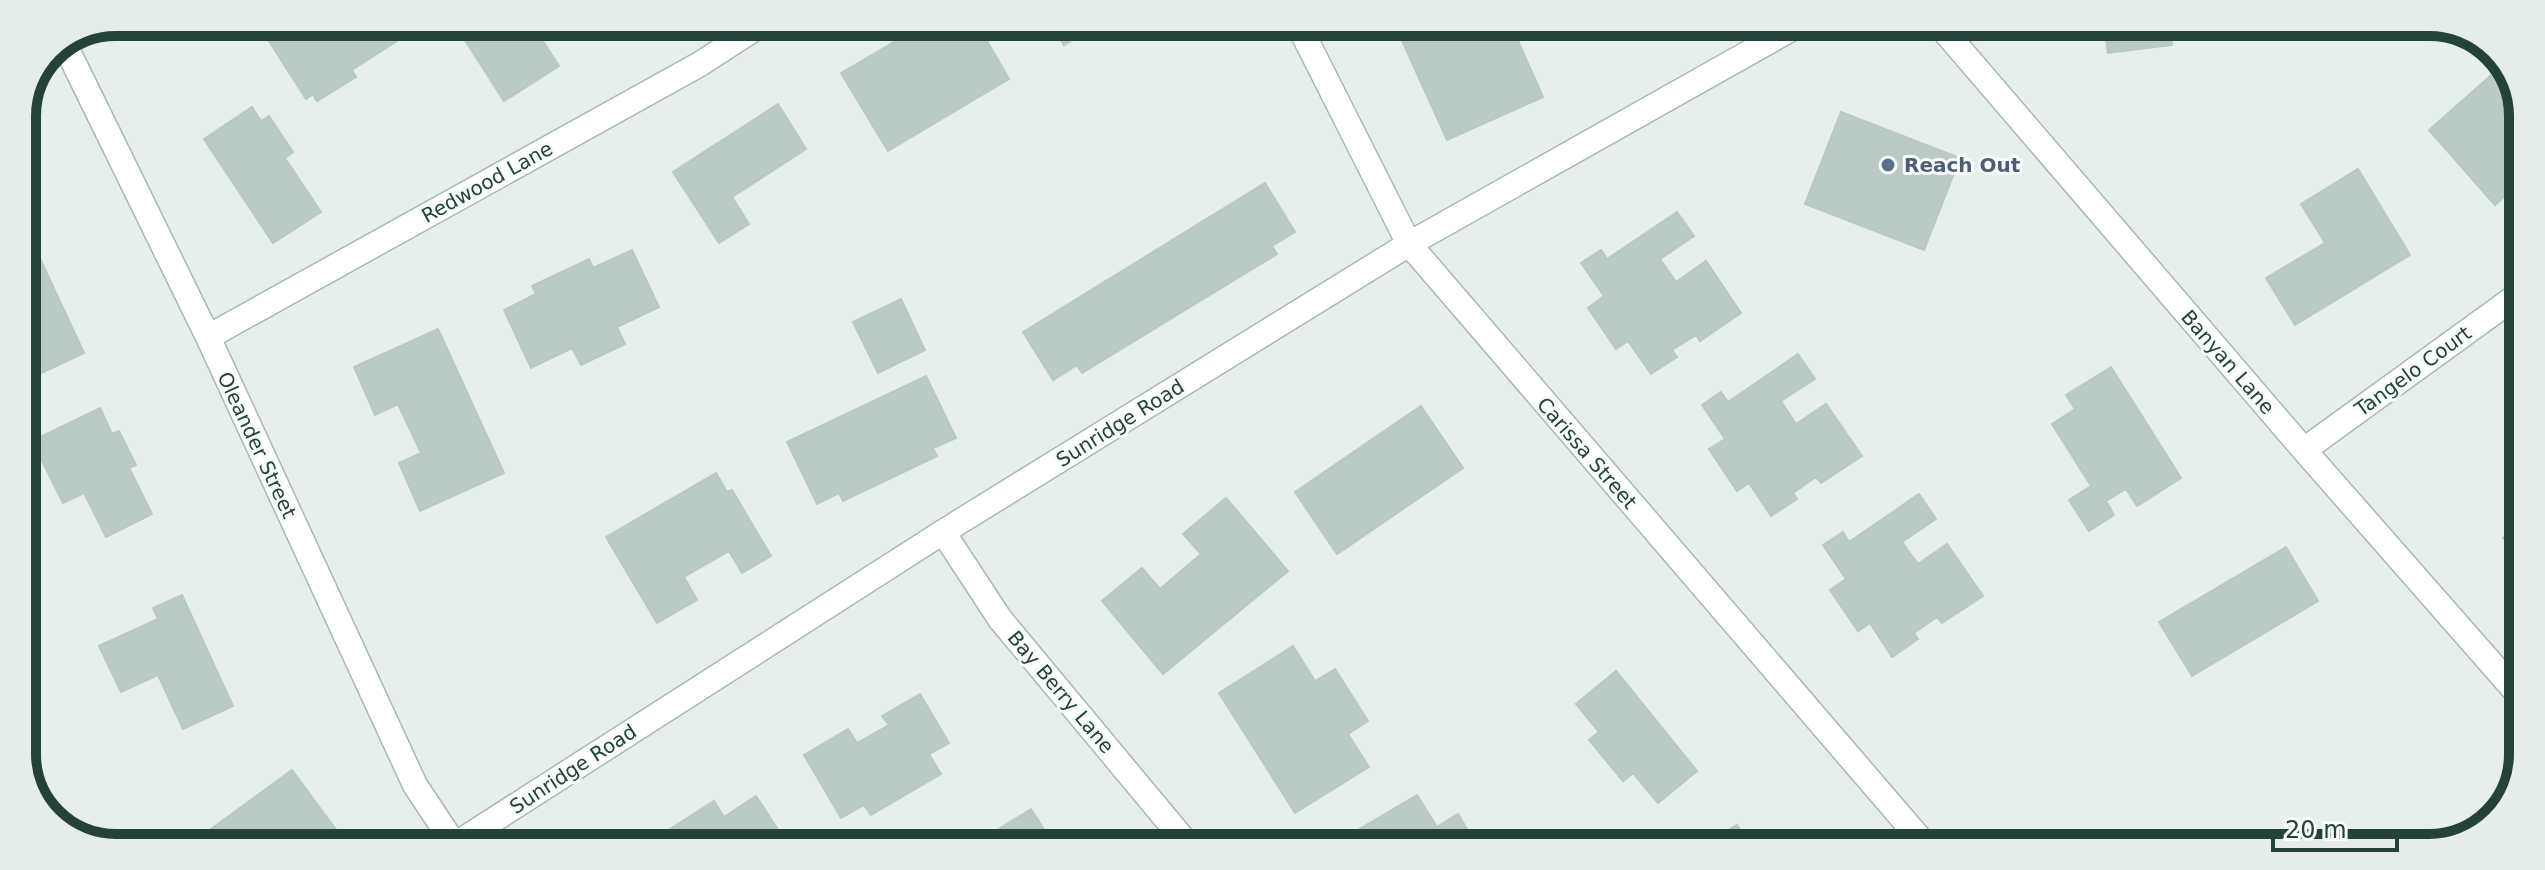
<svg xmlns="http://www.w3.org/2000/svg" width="2545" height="870" font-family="'DejaVu Sans',sans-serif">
<rect width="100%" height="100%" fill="#e6efeb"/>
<path fill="#bbcac4" stroke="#b8c9c2" stroke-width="2" d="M298,22L394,23L403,37L352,70L356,77L317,101L313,94L306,99L269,41Z
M454,23H531L559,66L504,101Z
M925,24H977L1009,79L888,151L841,73Z
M1051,24H1097L1064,45Z
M1395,25H1511L1543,97L1447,140Z
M1631,25H1663L1640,40Z
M2104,26H2169L2172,45L2108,53Z
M2505,63L2523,109V123L2510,135L2522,149V181L2495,205L2429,130Z
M778,104L806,149L732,197L749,224L719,243L673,172Z
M252,107L261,121L269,116L293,152L285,158L321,212L273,243L204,139Z
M1841,112L1960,158L1924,250L1805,204Z
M2358,169L2410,255L2295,325L2266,278L2325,243L2301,204Z
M1265,183L1295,232L1272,246L1277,254L1082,373L1077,365L1053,380L1023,332Z
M1677,212L1694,236L1660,259L1676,282L1706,261L1741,313L1700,341L1696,335L1672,350L1677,357L1651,374L1628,341L1616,349L1588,308L1604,296L1581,263L1601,250L1607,259Z
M31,239L84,353L35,376L22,347V244Z
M632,250L659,307L617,327L625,344L581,365L572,348L531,368L504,310L536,294L532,286L589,259L593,268Z
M901,299L925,350L878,373L853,322Z
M438,329L504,473L420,511L399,463L421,453L398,404L375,415L354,367Z
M1798,354L1815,379L1781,401L1796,424L1826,404L1862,456L1821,483L1816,477L1793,493L1797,499L1771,516L1749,483L1737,491L1709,449L1725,439L1702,405L1721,392L1728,402Z
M2111,367L2181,478L2137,506L2126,489L2106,501L2114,515L2089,531L2069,500L2091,486L2052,424L2075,409L2066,395Z
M926,376L956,438L933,448L937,456L843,501L839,493L817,504L787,442Z
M1421,406L1463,468L1337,554L1295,492Z
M100,408L112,434L119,431L136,465L129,468L152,514L106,537L84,493L63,503L32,441Z
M716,473L727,492L732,490L771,556L742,573L729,551L684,577L697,600L657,623L606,537Z
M1919,494L1936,519L1902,542L1918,564L1947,544L1983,596L1942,623L1937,617L1914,633L1918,639L1892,657L1870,623L1858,631L1830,590L1846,579L1823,545L1843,532L1849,542Z
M1226,498L1288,571L1163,674L1102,601L1142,568L1160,589L1201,554L1183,534Z
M2520,523V557L2503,538Z
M2286,547L2318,601L2192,676L2159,622Z
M182,595L233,706L183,729L158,675L121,692L99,646L158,619L153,608Z
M1293,646L1315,681L1335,669L1368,721L1348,734L1369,767L1295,813L1219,693Z
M1616,671L1697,771L1658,803L1633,773L1623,781L1589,740L1599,732L1576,704Z
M920,694L949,743L929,754L941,774L871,815L864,805L841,818L804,755L848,729L857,743L889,725L882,716Z
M292,770L337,831L320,844L192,843Z
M1417,795L1437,827L1458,814L1477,846H1353L1348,836Z
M756,796L788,845L647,844L714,801L724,817Z
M1031,809L1054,845H973Z
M1737,825L1750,847L1702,846Z"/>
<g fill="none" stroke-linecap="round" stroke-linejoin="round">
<g stroke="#a8b8b2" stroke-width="27">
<path id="minor" d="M1298,24L1409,244L1927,847
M1940,26L2304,450L2519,695
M64,43L208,337L415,785L454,844
M208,337L700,64L763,23
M2304,450L2522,292
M943,532L1000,619L1188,845
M456,844L943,532L1409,244L1798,25"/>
</g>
<use href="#minor" stroke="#fff" stroke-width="24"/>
</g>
<circle fill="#5c6f8a" stroke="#f7fbf9" stroke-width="3" cx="1888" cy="165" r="8"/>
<g text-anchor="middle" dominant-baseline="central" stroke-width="6" stroke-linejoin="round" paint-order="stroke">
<g font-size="20" font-weight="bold" fill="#4e5e75" stroke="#f7fbf9" text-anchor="start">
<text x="1904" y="165">Reach Out</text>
</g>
<g font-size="20" fill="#24423a" stroke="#f7fbf9">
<text transform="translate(487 182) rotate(-29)">Redwood Lane</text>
<text transform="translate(2228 362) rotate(49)">Banyan Lane</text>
<text transform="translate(2413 371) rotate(-36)">Tangelo Court</text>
<text transform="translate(1120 423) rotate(-32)">Sunridge Road</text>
<text transform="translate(257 445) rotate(65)">Oleander Street</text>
<text transform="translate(1587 453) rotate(49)">Carissa Street</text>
<text transform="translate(1061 692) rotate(50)">Bay Berry Lane</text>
<text transform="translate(573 769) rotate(-33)">Sunridge Road</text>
</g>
</g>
<path d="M0 0H2545V870H0ZM116 36H2429A80 80 0 0 1 2509 116V754A80 80 0 0 1 2429 834H116A80 80 0 0 1 36 754V116A80 80 0 0 1 116 36Z" fill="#e6ecea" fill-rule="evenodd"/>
<path fill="none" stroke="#24423a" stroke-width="10" d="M116 36H2429A80 80 0 0 1 2509 116V754A80 80 0 0 1 2429 834H116A80 80 0 0 1 36 754V116A80 80 0 0 1 116 36Z"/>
<path d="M2273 838v12h124v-12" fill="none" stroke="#24423a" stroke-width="4"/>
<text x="2285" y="838" font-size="24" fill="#24423a" stroke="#f7fbf9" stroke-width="6" paint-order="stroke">20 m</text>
</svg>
